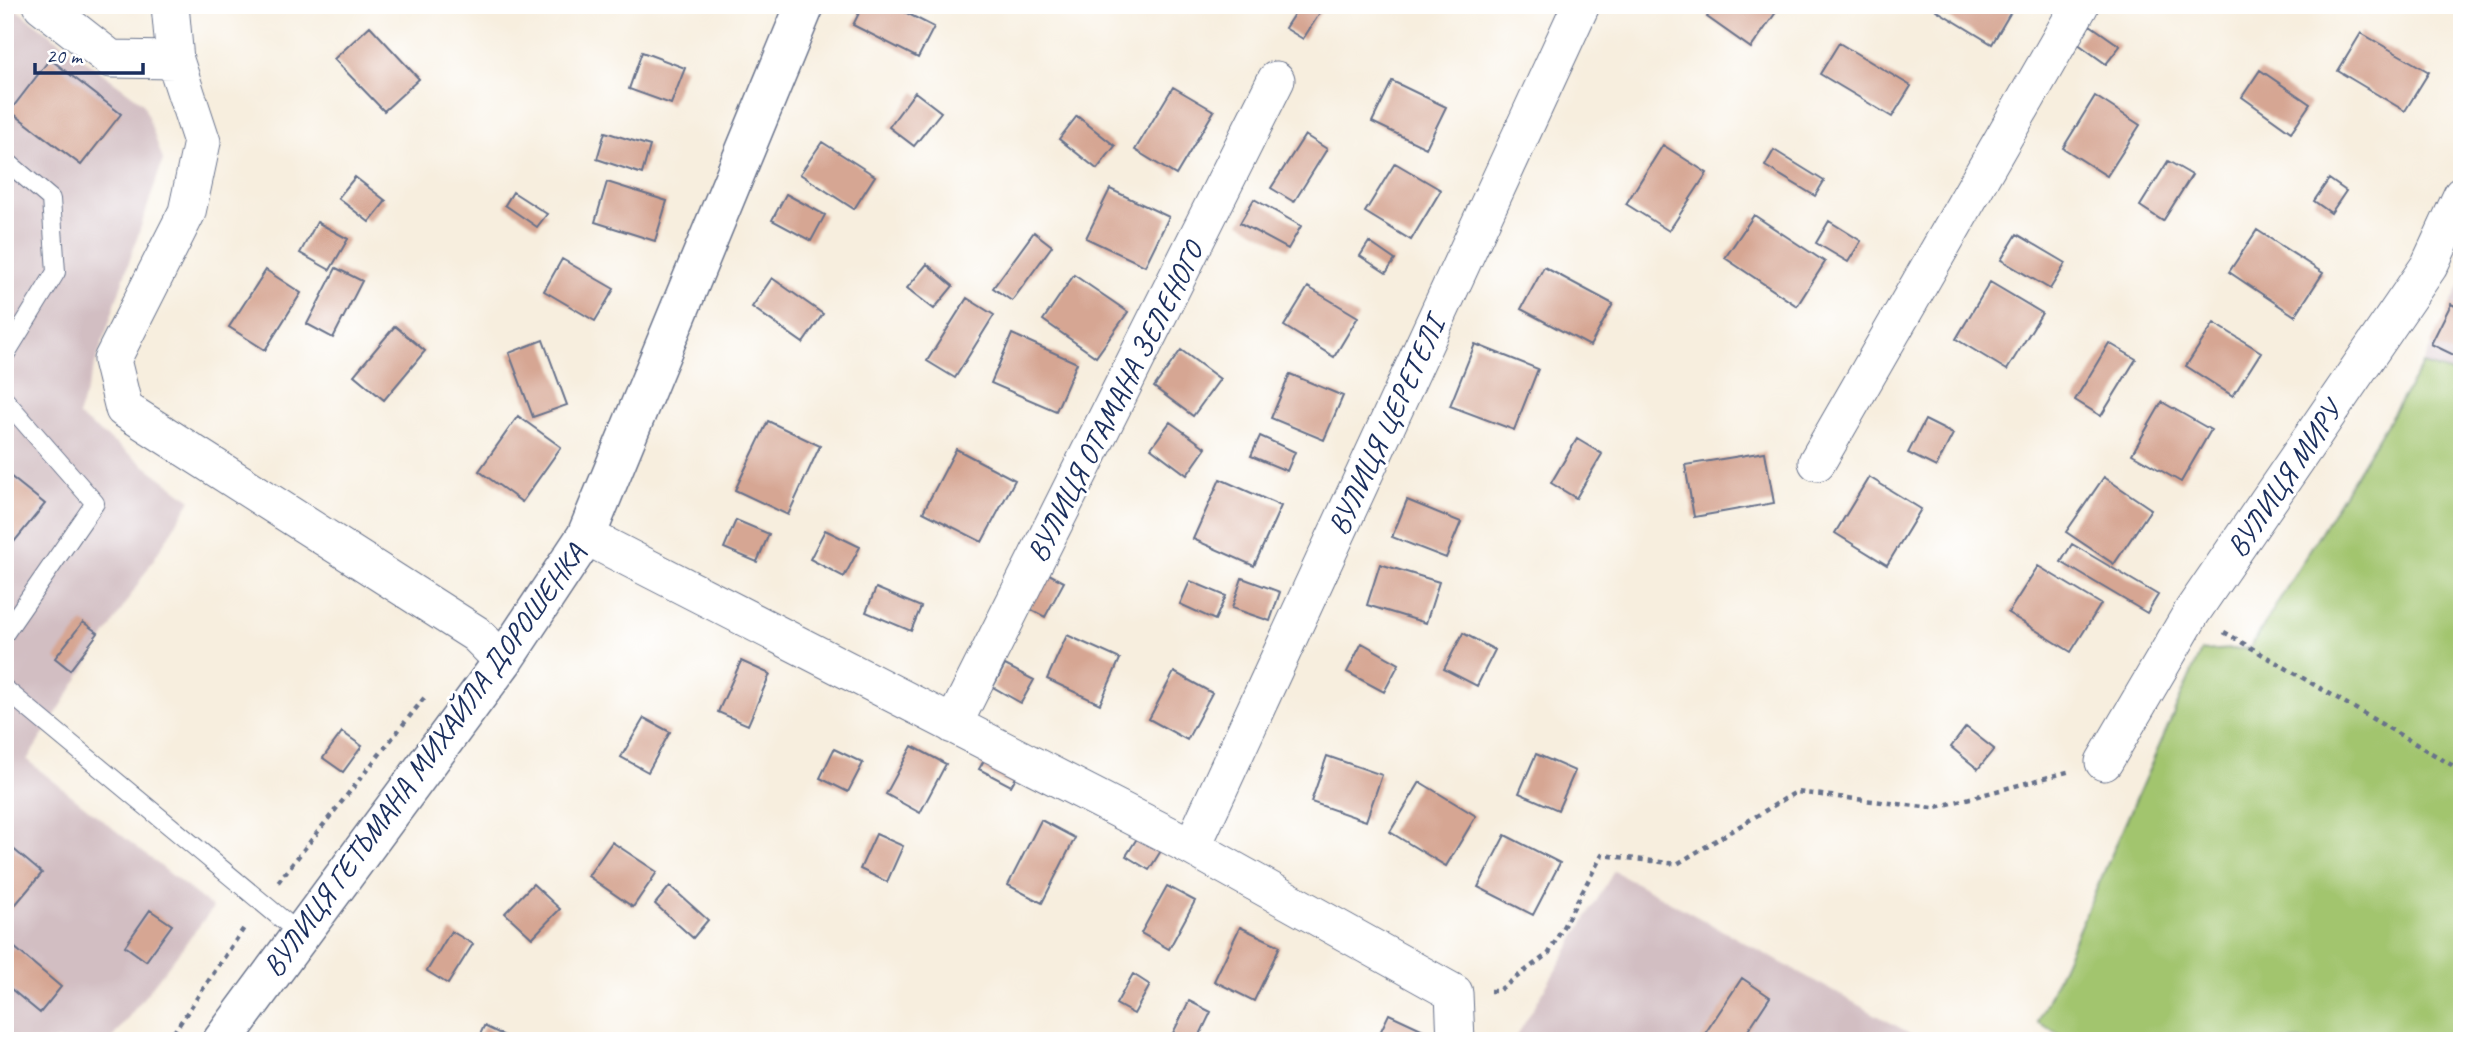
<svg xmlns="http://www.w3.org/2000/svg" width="2467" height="1046" font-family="Caveat,sans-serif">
<rect width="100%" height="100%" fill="#fff"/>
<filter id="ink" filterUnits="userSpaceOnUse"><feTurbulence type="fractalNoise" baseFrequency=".0143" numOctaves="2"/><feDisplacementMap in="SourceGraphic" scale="14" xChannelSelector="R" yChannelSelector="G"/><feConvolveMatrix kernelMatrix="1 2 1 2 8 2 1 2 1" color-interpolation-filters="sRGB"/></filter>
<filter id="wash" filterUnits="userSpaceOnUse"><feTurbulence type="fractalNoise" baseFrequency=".00686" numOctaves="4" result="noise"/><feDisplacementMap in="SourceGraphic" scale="28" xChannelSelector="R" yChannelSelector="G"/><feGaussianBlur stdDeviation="1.57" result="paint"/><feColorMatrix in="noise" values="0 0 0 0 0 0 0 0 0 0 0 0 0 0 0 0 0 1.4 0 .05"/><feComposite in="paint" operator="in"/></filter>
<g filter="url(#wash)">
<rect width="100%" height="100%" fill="#f7eede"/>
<path fill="#d2bec2" d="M5,5H10L143,103L163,160L78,416L191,500L27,760L213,908L110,1041H5Z
M2462,280V376L2423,364Z
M1614,871L1924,1041H1514Z"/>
<path fill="#a2c56e" stroke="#5e7a66" stroke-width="2" d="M2423,364L2462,376V1041H2070L2038,1022L2201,651L2250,648Z"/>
<g id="blocks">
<path fill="#d6a693" d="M863,5H891L934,27L918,58L853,25Z
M1300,5H1325L1303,39L1285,28Z
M1715,5H1781L1751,48L1707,17Z
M1939,5H2015L1992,44L1936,10Z
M2090,25L2120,46L2106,64L2077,43Z
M370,26L419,79L384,111L334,59Z
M2361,33L2429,72L2405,111L2338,71Z
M1839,43L1911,86L1892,117L1820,74Z
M642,52L685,68L671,104L629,89Z
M50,59L121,114L81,165L10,111Z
M2260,70L2310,104L2291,132L2242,97Z
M1392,81L1446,107L1426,148L1372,122Z
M1173,87L1214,111L1176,175L1135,150Z
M915,92L941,112L914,146L889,127Z
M2095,96L2140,125L2107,176L2063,148Z
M1077,116L1115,146L1097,169L1059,139Z
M605,132L650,146L642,174L597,159Z
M1305,135L1327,149L1294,202L1271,188Z
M822,142L875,176L854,209L800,174Z
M1663,145L1707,173L1669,231L1626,204Z
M1774,150L1824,181L1815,196L1765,166Z
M2168,161L2192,175L2163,221L2140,206Z
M1395,163L1441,190L1411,240L1365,212Z
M355,177L386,201L369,222L338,198Z
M2329,179L2346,191L2331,213L2314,201Z
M607,182L667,201L655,241L595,222Z
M1110,189L1169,217L1145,266L1086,238Z
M513,192L547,214L537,227L505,205Z
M786,194L825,215L811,241L772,220Z
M1254,199L1301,226L1288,249L1240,223Z
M1754,215L1825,262L1797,306L1725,258Z
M1829,221L1861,241L1848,262L1816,243Z
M317,222L348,239L330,270L300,253Z
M2257,230L2323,273L2295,316L2229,272Z
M1034,232L1052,246L1012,301L993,288Z
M2017,234L2066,263L2050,289L2001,260Z
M1369,242L1395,260L1386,273L1360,256Z
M562,259L614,289L595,321L544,291Z
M927,264L953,286L934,309L907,288Z
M1544,267L1613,304L1590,346L1521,309Z
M336,268L362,281L333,338L307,324Z
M266,270L301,293L265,350L229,327Z
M1074,275L1128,312L1096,357L1043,320Z
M772,278L823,314L803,343L752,307Z
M1990,282L2042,313L2007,370L1956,339Z
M1308,287L1358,317L1334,357L1284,326Z
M967,298L994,315L955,378L927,361Z
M2451,304L2462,309V359L2431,344Z
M2214,323L2261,352L2233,396L2186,366Z
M395,326L425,351L384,400L354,375Z
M1012,334L1077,363L1056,411L991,383Z
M543,340L567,405L533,417L509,353Z
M2109,343L2136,359L2101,416L2075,400Z
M1475,344L1538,369L1514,430L1450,406Z
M1181,350L1220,379L1193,416L1154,387Z
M1290,374L1343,396L1324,440L1271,418Z
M2162,402L2211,430L2181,482L2132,454Z
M518,416L561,447L522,502L479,471Z
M1925,420L1953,434L1936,467L1908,453Z
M768,421L820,446L788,515L735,490Z
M1170,422L1206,448L1187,475L1151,448Z
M1260,436L1295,452L1287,471L1251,456Z
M1577,439L1602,454L1576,498L1551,483Z
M956,449L1015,480L982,542L923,512Z
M1765,452L1774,503L1694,517L1685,465Z
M5,472L45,504L5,553Z
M1869,477L1921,509L1887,565L1835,533Z
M2104,477L2151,509L2114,564L2066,532Z
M1220,479L1281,506L1254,566L1193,539Z
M1407,500L1461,522L1446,558L1392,537Z
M736,520L769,534L757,562L724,548Z
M825,530L860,547L844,577L810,559Z
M2072,544L2158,595L2147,613L2061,562Z
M1380,564L1439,582L1426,623L1367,605Z
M2038,566L2101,604L2071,652L2008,613Z
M1047,573L1064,582L1045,617L1028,608Z
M1242,578L1280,592L1270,621L1232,608Z
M1190,581L1226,596L1215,620L1180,604Z
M876,588L921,607L911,631L866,612Z
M83,622L98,633L70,670L55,658Z
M1463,633L1495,650L1477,686L1444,669Z
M1067,635L1120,659L1100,704L1047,679Z
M1362,643L1399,664L1384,692L1347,672Z
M741,661L770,674L748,725L718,712Z
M1005,665L1034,680L1021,703L993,687Z
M1174,672L1212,693L1187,740L1149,719Z
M644,718L670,732L648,772L621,757Z
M1966,727L1994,749L1978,769L1951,747Z
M342,732L362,746L343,772L323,758Z
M912,746L946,764L920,813L886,794Z
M834,749L863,763L848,792L820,778Z
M990,750L1022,767L1011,786L979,769Z
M1536,754L1575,771L1558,810L1519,793Z
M1327,756L1382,775L1366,821L1311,802Z
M1420,782L1476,816L1446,866L1390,832Z
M1041,820L1075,838L1042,903L1008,885Z
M1141,832L1164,846L1149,870L1126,856Z
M876,834L903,846L887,882L860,869Z
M1505,835L1560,863L1533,915L1478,887Z
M5,842L42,873L5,917Z
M612,842L657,872L633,907L588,876Z
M533,884L560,909L532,938L505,913Z
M670,886L708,920L693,938L655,904Z
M1167,886L1195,901L1169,949L1141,933Z
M150,910L172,925L146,961L125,946Z
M1240,927L1280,946L1254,1001L1214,981Z
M451,931L473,944L448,984L427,971Z
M14,947L61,987L40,1013L5,984V958Z
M1133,974L1150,985L1134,1014L1116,1004Z
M1742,978L1770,997L1741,1041H1700Z
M1189,1001L1211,1012L1197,1041H1169Z
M1389,1014L1430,1033L1427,1041H1376Z
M484,1026L507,1037L505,1041H477Z"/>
</g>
</g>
<g filter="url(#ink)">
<use href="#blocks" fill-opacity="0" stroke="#68728b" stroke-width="2"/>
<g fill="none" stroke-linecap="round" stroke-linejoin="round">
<g stroke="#68728b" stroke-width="20">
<path id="lane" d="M5,160L51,199L56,272L5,355
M5,400L95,503L5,633
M5,689L300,934"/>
</g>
<g stroke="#68728b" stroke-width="39">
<path id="street" d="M42,5L111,59L175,60
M170,5L175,60L202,142L187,212L112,360L124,409L476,634L503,661
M1817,462L2080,5
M586,536L1192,847L1454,993L1456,1041
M953,725L1276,80
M2104,762L2192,612L2429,266L2462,195
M1192,847L1581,5"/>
</g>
<g stroke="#68728b" stroke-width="41">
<path id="secondary" d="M222,1041L503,661L586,536L805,5"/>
</g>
<path stroke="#68728b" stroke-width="4.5" stroke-dasharray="5 5" stroke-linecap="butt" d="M2224,632L2462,771
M278,882L425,697
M1490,991H1498L1549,953L1602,855L1677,864L1796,792L1933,808L2071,771
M168,1041L246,925"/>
<use href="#lane" stroke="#fff" stroke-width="18"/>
<use href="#street" stroke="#fff" stroke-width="37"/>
<use href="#secondary" stroke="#fff" stroke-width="38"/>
</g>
</g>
<g text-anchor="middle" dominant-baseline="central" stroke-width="6" stroke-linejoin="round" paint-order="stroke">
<g font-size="30" fill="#1b2f5e" stroke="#fff">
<text transform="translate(1115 402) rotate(-63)">ВУЛИЦЯ ОТАМАНА ЗЕЛЕНОГО</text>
<text transform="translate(1386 426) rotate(-65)">ВУЛИЦЯ ЦЕРЕТЕЛІ</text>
<text transform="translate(2284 479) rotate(-56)">ВУЛИЦЯ МИРУ</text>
<text transform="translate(424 760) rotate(-54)">ВУЛИЦЯ ГЕТЬМАНА МИХАЙЛА ДОРОШЕНКА</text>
</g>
</g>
<rect width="2467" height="1046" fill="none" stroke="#fff" stroke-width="28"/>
<path d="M35 63v10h108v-10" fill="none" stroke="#1b2f5e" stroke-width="3.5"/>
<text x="46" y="63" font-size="21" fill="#1b2f5e" stroke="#ffffff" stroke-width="5" paint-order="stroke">20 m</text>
</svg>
